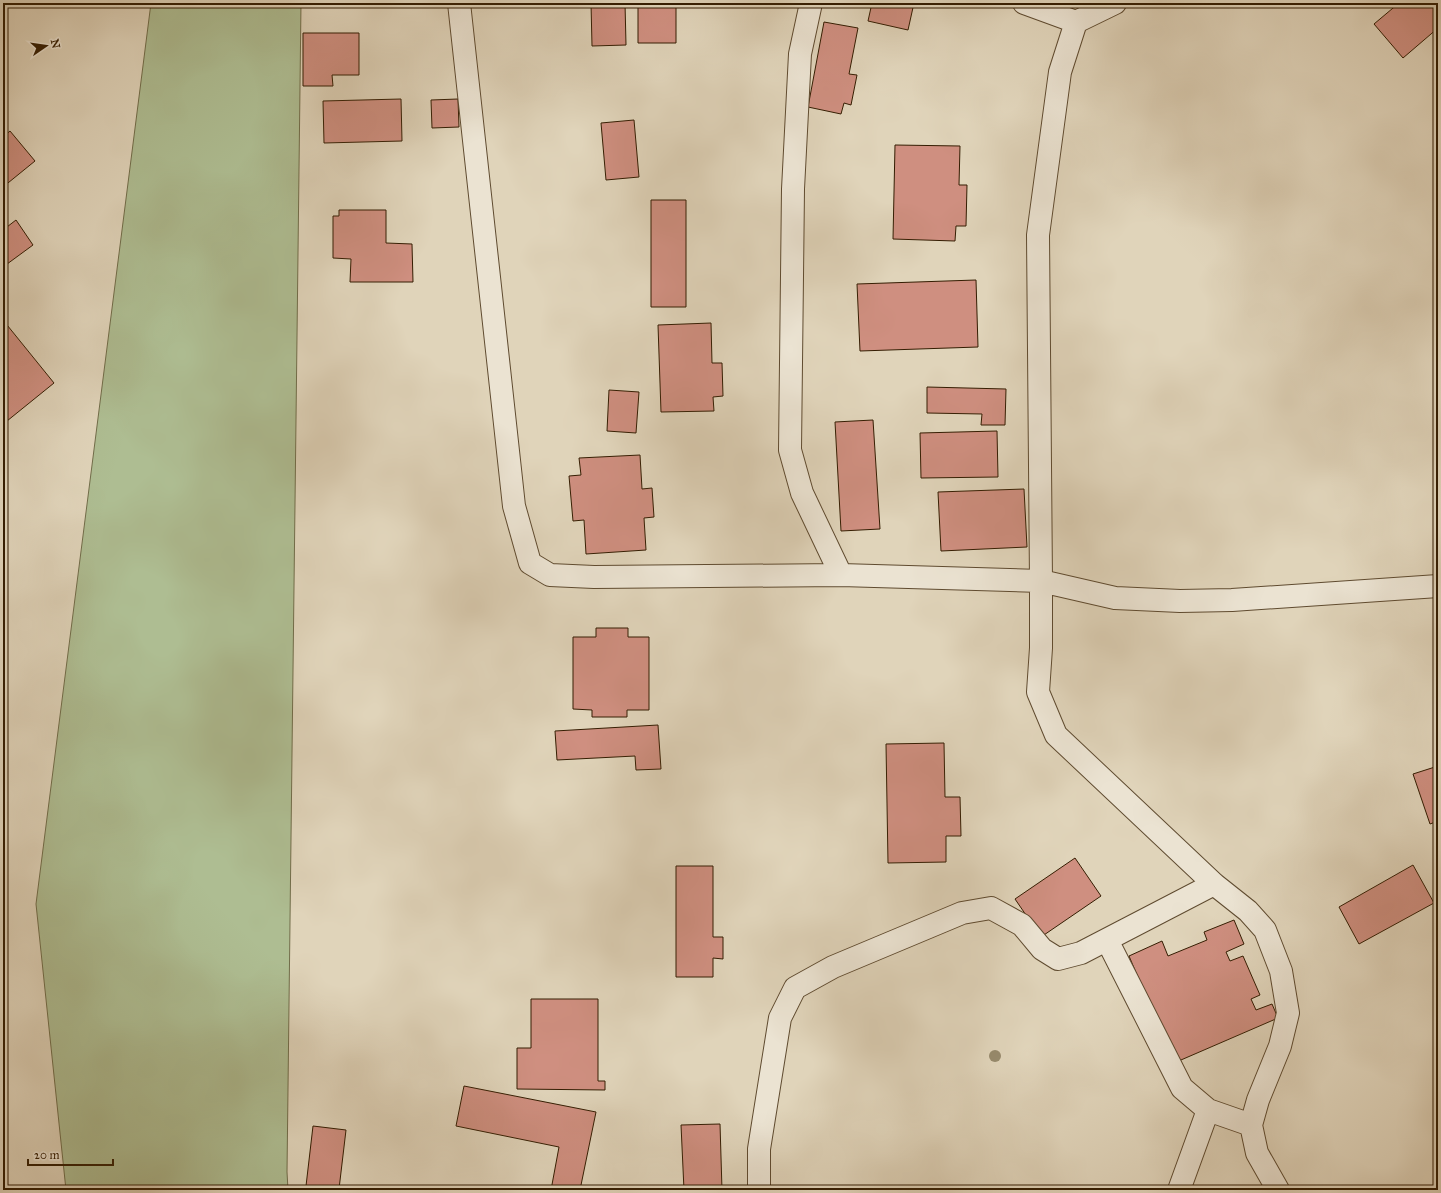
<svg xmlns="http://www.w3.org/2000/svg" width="1441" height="1193" font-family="'IM FELL Great Primer',serif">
<rect width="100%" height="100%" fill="#e0d4ba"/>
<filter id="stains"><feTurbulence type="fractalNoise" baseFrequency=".005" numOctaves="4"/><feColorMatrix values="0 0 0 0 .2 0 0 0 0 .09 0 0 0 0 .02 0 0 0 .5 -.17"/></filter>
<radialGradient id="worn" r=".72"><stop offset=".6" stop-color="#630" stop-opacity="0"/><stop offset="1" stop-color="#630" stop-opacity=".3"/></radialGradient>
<path fill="#aebd92" stroke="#716d4a" d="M151,3H301L287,1172L288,1190H66L36,904Z"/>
<path fill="#cf8f80" stroke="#341d02" d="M591,3H625L626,45L592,46Z
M638,3H676V43H638Z
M872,3H914L908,30L868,21Z
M1399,3H1438V28L1403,58L1374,24Z
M824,22L858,28L849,74L857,75L851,105L844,103L841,114L808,107Z
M303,33H359V75H332L333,86H303Z
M1438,77V85L1434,79Z
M401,99L402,141L324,143L323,101Z
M458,99L459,127L432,128L431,100Z
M634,120L639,177L606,180L601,123Z
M10,131L35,161L3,187V137Z
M895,145L960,146L959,185H967L966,226H956L955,241L893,239Z
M651,200H686V307H651Z
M339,210H386V243L412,244L413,282H350L351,259L333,258V216H339Z
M16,220L33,245L3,267V230Z
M976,280L978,347L860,351L857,284Z
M3,320L54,383L7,421L3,416Z
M711,323L712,363H722L723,396L713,397L714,411L661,412L658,325Z
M927,387L1006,389L1005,425H981L982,414L927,413Z
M609,390L639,392L636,433L607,431Z
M873,420L880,529L841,531L835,422Z
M997,431L998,477L921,478L920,433Z
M640,455L642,489L652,488L654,517L644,518L646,550L586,554L584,520L573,521L569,476L581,475L579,458Z
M1024,489L1027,547L941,551L938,492Z
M596,628H628V637H649V710H627V717H592V710L573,709V637H596Z
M658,725L661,769L636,770L635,756L557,760L555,731Z
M944,743L945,797H960L961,836H946V862L888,863L886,744Z
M1438,766V821L1430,824L1413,774Z
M1075,858L1101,896L1041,937L1015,899Z
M1413,865L1434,903L1359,944L1339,907Z
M676,866H713V937H723V959L713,958V977H676Z
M1234,920L1244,944L1226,952L1230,961L1243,956L1260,995L1251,999L1256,1010L1272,1004L1278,1018L1174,1063L1129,956L1162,941L1168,956L1207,940L1204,932Z
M531,999H598V1081H605V1090L517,1089V1048H531Z
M464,1086L596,1112L580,1190H551L559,1147L456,1126Z
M720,1124L722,1190H684L681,1125Z
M313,1126L346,1130L339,1189L306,1186Z"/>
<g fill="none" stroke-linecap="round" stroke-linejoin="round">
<g stroke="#5f4b30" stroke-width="24">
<path id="minor" d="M459,3L514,506L530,563L550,575L594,577L841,575L1041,581L1115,598L1180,601L1232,600L1438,586
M811,3L800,54L793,189L790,450L802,493L841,575
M1024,3L1076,22
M1115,3L1076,22L1060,72L1038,235L1041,581V648L1038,692L1056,735L1214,884L1248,911L1265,930L1281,971L1288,1013L1280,1046L1258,1100L1251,1125L1257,1153L1278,1190
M1107,940L1182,1088L1208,1110L1251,1125
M759,1190V1149L780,1018L795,988L833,967L962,913L991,908L1022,925L1042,949L1058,959L1081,953L1214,884
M1179,1190L1208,1110"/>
</g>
<use href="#minor" stroke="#ebe3d2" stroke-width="22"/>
</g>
<circle fill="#968a6c" cx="995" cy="1056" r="6"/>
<rect width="1441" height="1193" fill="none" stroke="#e0d4ba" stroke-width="16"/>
<rect x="4" y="4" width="1433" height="1185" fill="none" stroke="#341d02" stroke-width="2"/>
<rect x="8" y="8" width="1425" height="1177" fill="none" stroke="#341d02"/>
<g transform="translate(46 46) rotate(77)" stroke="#ebe3d2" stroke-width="3" paint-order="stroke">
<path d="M0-3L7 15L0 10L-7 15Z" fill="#341d02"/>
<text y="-6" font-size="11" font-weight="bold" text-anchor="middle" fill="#341d02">N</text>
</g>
<path d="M28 1159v6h85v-6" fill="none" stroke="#341d02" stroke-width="2"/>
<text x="34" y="1159" font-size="12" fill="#341d02" stroke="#ebe3d2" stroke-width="3" paint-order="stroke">20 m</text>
<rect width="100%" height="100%" filter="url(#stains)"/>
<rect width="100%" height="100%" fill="url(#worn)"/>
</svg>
